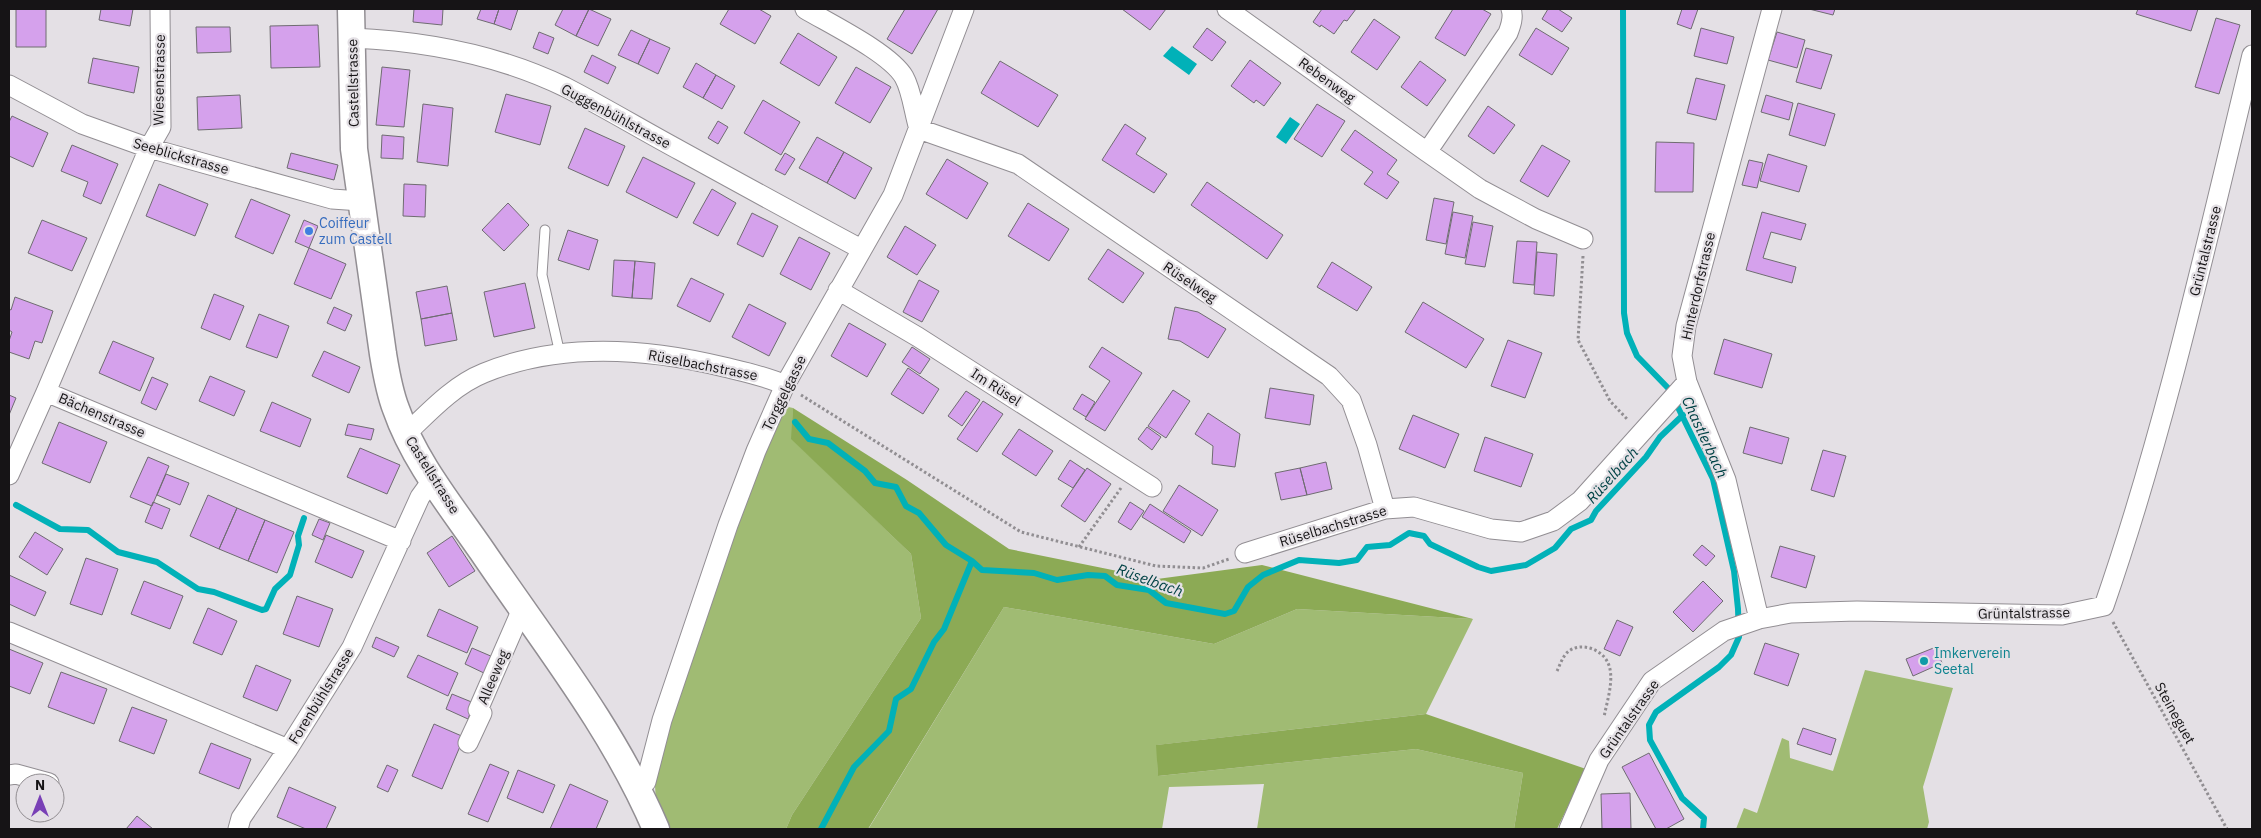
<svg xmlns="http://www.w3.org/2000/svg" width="2261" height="838" font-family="'IBM Plex Sans',sans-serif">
<rect width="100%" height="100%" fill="#e4e0e5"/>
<path fill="#a0bb73" d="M784,406L793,408L792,439L911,554L921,618L792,815L786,829H666L656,802L655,786L671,716L756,466Z
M1004,607L1214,644L1297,609L1473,619L1426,714L1157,745L1158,776L1416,749L1523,773L1514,829H1257L1264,784L1169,787L1162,829L869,828Z
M1865,670L1953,688L1923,787L1929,822L1927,829H1736L1744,808L1757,813L1782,738L1789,741L1790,758L1833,771Z"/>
<path fill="#8caa55" d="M793,408L907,480L1009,549L1157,579L1262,565L1473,619L1297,609L1214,644L1004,607L868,829H786L792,815L921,618L911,554L791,439Z
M1426,714L1586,769L1557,829H1514L1523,773L1416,749L1158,776L1156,745Z"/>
<path fill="#01b1b8" d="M1172,46L1197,64L1189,75L1163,56Z
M1290,117L1300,124L1286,144L1276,137Z"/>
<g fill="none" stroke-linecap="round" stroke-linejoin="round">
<path stroke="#01b1b8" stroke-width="6" d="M1623,9L1624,313L1627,333L1637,356L1669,389L1713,479L1734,571L1738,609L1739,637L1731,655L1719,667L1656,712L1649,725L1650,740L1682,798L1704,818L1703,829
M795,422L809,439L828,443L865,471L875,483L896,487L906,506L919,513L946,545L972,561
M16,505L60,529L88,530L118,552L157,562L198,589L214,592L262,610L266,609L275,589L290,575L299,545L298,536L304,518
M821,829L854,767L889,731L896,699L911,689L934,642L944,629L972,561L982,570L1034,573L1057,580L1088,575L1105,576L1117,585L1149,590L1166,603L1225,614L1234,611L1248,587L1263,575L1299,560L1339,563L1357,560L1367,547L1390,545L1409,533L1424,536L1430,544L1478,567L1491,571L1526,565L1555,548L1571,529L1591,520L1596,511L1646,457L1660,437L1683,415"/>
</g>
<path fill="#d5a1ec" stroke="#6f6c71" d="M16,9H46V47H16Z
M101,9H133L130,26L99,20Z
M414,9H443L442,25L413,22Z
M481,9H499L494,24L477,19Z
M499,9H518L511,30L494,24Z
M563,9H589L576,36L555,25Z
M589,9L611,19L598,46L576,36Z
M729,9H759L771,16L755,44L720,24Z
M905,9H938L912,54L887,39Z
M1122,9H1166L1150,30Z
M1322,9H1356L1347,21L1344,20L1334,34L1321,25L1320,27L1313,22Z
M1453,9H1482L1491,14L1465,56L1435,38Z
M1548,9H1558L1572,18L1562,32L1542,19Z
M1682,9H1698L1691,29L1677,24Z
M1809,9H1835L1833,15Z
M2138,9H2198L2191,31L2136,14Z
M2216,18L2240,25L2219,94L2195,87Z
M1374,19L1400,37L1377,70L1351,52Z
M318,25L320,67L271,68L270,26Z
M196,27H230L231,52L197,53Z
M1207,28L1226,42L1212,61L1193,47Z
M1536,28L1569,48L1552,75L1519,55Z
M1701,28L1734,37L1727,64L1694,56Z
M631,30L650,39L638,64L618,55Z
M539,32L554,38L548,54L533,48Z
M1777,32L1805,40L1797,68L1768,60Z
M798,33L837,57L819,86L780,63Z
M650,39L670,48L658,74L638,64Z
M1806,48L1832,55L1821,89L1796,82Z
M592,55L616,67L608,84L584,72Z
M93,58L139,67L134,93L88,83Z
M1250,60L1281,83L1264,106L1256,100L1254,103L1231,86Z
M1000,61L1058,95L1038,127L981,93Z
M1420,61L1446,80L1427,106L1401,87Z
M696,63L716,75L703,98L683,87Z
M382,67L410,70L404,127L376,125Z
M856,67L891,87L870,123L835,103Z
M716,75L735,86L722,109L703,98Z
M1696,78L1725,85L1716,120L1687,113Z
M506,94L551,106L540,145L495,132Z
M240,95L242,128L198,130L197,97Z
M1766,95L1793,103L1789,120L1761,112Z
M763,100L800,122L781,155L744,133Z
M1798,103L1835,114L1825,146L1789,135Z
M423,104L453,108L448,166L417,162Z
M1317,104L1345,121L1322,157L1294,139Z
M1488,106L1515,125L1494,154L1468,136Z
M12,116L48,133L33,167L9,156V122Z
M718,121L728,127L718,144L708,138Z
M1125,124L1146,138L1136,154L1167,174L1154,193L1102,160Z
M585,128L625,146L608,186L568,168Z
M1355,130L1397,160L1387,174L1399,182L1387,199L1364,184L1373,172L1341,150Z
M382,135L404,137L403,159L381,158Z
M817,137L844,152L827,183L799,168Z
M1656,142L1694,143L1693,192H1655Z
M72,145L118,164L101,204L83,196L88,182L61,171Z
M1542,145L1570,161L1548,197L1520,181Z
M844,152L872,168L855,199L827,183Z
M291,153L338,165L334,180L287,168Z
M785,153L795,159L785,175L775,170Z
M1768,154L1807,166L1799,192L1760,181Z
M643,157L695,183L677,218L626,192Z
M947,159L988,183L967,219L926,194Z
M1749,160L1763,163L1757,188L1742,185Z
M1207,182L1283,235L1267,259L1191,205Z
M159,184L208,204L195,236L146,216Z
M404,184L426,185L425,217L403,216Z
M712,189L736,203L718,236L693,223Z
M1434,198L1454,202L1446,244L1426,240Z
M251,199L290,215L273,254L235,237Z
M508,203L529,225L504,251L482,230Z
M1028,203L1069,229L1049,261L1008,236Z
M1453,212L1473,216L1465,258L1445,254Z
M1762,212L1806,224L1801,240L1771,232L1763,258L1796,267L1792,283L1746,270Z
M752,213L778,226L763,257L737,244Z
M42,220L87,238L72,271L28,253Z
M304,220L318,226L309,248L295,242Z
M1473,222L1493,226L1485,267L1465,264Z
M905,226L936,245L917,275L887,257Z
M568,230L598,240L589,270L558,260Z
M799,237L830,253L811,290L780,274Z
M1517,241L1537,242L1534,285L1513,283Z
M309,248L346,264L331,299L294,284Z
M1108,249L1144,273L1123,303L1088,279Z
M1537,252L1557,254L1554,296L1534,294Z
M614,260L635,261L632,298L612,296Z
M635,261L655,263L652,299L632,298Z
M1332,262L1372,287L1357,311L1317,287Z
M691,278L724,294L710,322L677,306Z
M919,280L939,291L922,322L903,312Z
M525,283L535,328L494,337L484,292Z
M447,286L452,313L421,319L416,292Z
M214,294L244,306L230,340L201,328Z
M15,297L53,311L42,343L35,341L29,359L9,352V341L12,332L9,330V309L11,310Z
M1423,302L1484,339L1466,368L1405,332Z
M749,304L786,323L769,356L732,337Z
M334,307L352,315L345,331L327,323Z
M1175,307L1198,312L1226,329L1208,358L1180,341L1168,339Z
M452,313L457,340L425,346L421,319Z
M259,314L289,326L277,358L246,347Z
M849,323L886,344L867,377L831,356Z
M1724,339L1772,354L1762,388L1714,374Z
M1508,340L1542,353L1525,398L1491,386Z
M113,341L154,358L140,391L99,373Z
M912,347L930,359L920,374L902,362Z
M1102,347L1142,373L1105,431L1085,419L1110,381L1089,367Z
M324,351L360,367L349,393L312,376Z
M908,368L939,389L923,414L891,394Z
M210,376L245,391L234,416L199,401Z
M152,377L168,384L156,410L141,403Z
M1270,388L1314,395L1310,425L1265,418Z
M1173,390L1190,401L1166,438L1148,426Z
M966,391L980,400L962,426L948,416Z
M1082,394L1095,402L1086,417L1073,409Z
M9,395L16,398L9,415Z
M983,401L1003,414L977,452L957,439Z
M272,402L311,419L300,447L260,431Z
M1208,413L1240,434L1235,467L1212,464L1213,446L1195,434Z
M1413,415L1459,434L1445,468L1399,449Z
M59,422L107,442L90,483L42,463Z
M348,424L374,429L371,440L345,435Z
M1147,427L1161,437L1152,450L1138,439Z
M1750,427L1789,438L1782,464L1743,453Z
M1019,429L1053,451L1036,476L1002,454Z
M1485,437L1533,454L1521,487L1474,471Z
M360,448L400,465L387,494L347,477Z
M1823,450L1846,456L1834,497L1811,490Z
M148,457L169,466L152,506L130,497Z
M1070,460L1085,470L1073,488L1058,479Z
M1326,462L1332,489L1307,495L1300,468Z
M1087,468L1111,484L1085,522L1061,506Z
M1300,468L1307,495L1281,500L1275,473Z
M166,474L189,483L180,505L157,495Z
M1179,485L1218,510L1202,536L1163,511Z
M208,495L237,508L219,549L190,536Z
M153,502L170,509L162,529L145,522Z
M1130,502L1144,511L1131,530L1118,522Z
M1150,504L1191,531L1184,543L1142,517Z
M237,508L265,520L248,561L219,549Z
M319,519L330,523L323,540L312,535Z
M265,520L294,532L277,573L248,561Z
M35,532L63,549L47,575L19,557Z
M326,535L364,551L352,578L315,562Z
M452,536L475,571L449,587L427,553Z
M1702,545L1715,556L1706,566L1693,555Z
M1780,546L1815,556L1806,588L1771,577Z
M86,558L118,569L102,615L70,604Z
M9,575L46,592L35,616L9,604Z
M144,581L183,596L170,629L131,614Z
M1703,581L1723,601L1693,632L1673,612Z
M297,596L333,609L319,647L283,634Z
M208,608L237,621L222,655L193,643Z
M439,609L478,627L467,653L427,636Z
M1617,620L1633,627L1620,656L1604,649Z
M376,637L399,647L394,657L372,647Z
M1765,643L1799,654L1788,686L1754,674Z
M1936,647L1942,663L1913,676L1906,659Z
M472,648L493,657L486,674L465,664Z
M9,649L43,663L30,694L9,686Z
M418,655L458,673L448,696L407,677Z
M256,665L291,680L277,711L243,697Z
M61,672L107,689L94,724L48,707Z
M452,694L474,703L468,719L446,709Z
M132,707L167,720L154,754L119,741Z
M434,724L464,737L442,789L412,776Z
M1803,728L1836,739L1831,755L1797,744Z
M211,743L251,759L239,789L199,773Z
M1649,753L1684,819L1666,829H1656L1622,767Z
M490,764L509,772L488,822L468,814Z
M387,765L398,770L388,792L377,787Z
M518,770L555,785L543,813L507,798Z
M570,784L608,801L596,829H550Z
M289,787L336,807L326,829H306L277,817Z
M1630,793L1631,829H1602L1601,794Z
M137,816L153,829H126Z"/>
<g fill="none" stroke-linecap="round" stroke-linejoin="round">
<g stroke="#928e93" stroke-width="11">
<path id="lane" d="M545,230L542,275L560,354"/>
</g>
<g stroke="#928e93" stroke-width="21">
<path id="street" d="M805,9C830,24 890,53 904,77C912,91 914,113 919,129L1018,164L1329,376L1351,400L1367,445L1385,509
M1227,9L1427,152L1508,33C1511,25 1514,17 1511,9
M352,38C424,41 499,55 565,87C604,107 642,130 681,151C741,184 801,217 861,249
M9,85L82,124L149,148L332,199L361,201
M1427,152L1480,189L1536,219L1583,239
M838,290L918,337L1152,487
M46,392L401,541
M407,433C430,411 454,385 484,373C560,342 646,348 724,367C745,372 765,376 785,385
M9,475L46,392L149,148L161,127L160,9
M1245,553L1385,509L1414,507L1491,529L1521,532L1553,521L1580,501L1687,382
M1759,619L1726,480L1687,382L1682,356L1686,326L1772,9
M9,632L288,749L352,647L420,497L433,479
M468,743L482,713L478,710L522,609
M9,775L16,774L49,783
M637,790L646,782L662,720L728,525L756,451L785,385L893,195L964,9
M238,829L241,818L288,749
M1569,829L1599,760L1652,681L1724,631L1759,619L1791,613L1857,611L2062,615L2104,606C2166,427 2207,240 2252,55"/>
</g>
<g stroke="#928e93" stroke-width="29">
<path id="secondary" d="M351,9L354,149L383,354C386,372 389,391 396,409C414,461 451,506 482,551C543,641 613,728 656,829"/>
</g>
<path stroke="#918e92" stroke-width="3" stroke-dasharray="2.5 2.5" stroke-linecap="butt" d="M1583,256L1578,340L1610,401L1628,420
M801,395L1021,532L1156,566L1203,568L1229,559
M1079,547L1121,488
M2113,622L2227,829
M1557,671C1560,665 1563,655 1569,651C1581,642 1602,649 1608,663C1615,678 1607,701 1604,717"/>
<use href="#lane" stroke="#fff" stroke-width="9"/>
<use href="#street" stroke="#fff" stroke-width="19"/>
<use href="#secondary" stroke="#fff" stroke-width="26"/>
</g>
<circle fill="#3f7fe0" stroke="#e4e0e5" stroke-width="2" cx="309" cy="231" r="5"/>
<circle fill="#0f9aa8" stroke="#e4e0e5" stroke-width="2" cx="1924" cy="661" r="5"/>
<g text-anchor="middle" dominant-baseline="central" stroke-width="4.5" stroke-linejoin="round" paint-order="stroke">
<g font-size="14" fill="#161416" stroke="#e4e0e5">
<text transform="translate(159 80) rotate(-89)">Wiesenstrasse</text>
<text transform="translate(1327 80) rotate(36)">Rebenweg</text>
<text transform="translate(353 83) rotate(-91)">Castellstrasse</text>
<text transform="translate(616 116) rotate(28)">Guggenbühlstrasse</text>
<text transform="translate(181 156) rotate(16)">Seeblickstrasse</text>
<text transform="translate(2205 251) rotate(-76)">Grüntalstrasse</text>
<text transform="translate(1190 282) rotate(34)">Rüselweg</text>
<text transform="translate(1698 286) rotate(-77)">Hinterdorfstrasse</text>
<text transform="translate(703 365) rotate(11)">Rüselbachstrasse</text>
<text transform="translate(996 387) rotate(33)">Im Rüsel</text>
<text transform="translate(784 393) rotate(-64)">Torggelgasse</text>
<text transform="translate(102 415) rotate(23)">Bächenstrasse</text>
<text transform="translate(433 475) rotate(58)">Castellstrasse</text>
<text transform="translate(1333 526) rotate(-17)">Rüselbachstrasse</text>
<text transform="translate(2024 613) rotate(-1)">Grüntalstrasse</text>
<text transform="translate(493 677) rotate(-67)">Alleeweg</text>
<text transform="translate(321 696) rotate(-58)">Forenbühlstrasse</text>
<text transform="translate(2175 713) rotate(61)">Steineguet</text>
<text transform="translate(1629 719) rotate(-55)">Grüntalstrasse</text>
</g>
<g font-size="14" fill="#366cbe" stroke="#e4e0e5" text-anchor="start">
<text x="319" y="223">Coiffeur<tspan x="319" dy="16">zum Castell</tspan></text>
</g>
<g font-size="14" fill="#0d838f" stroke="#e4e0e5" text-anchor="start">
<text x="1934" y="653">Imkerverein<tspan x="1934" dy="16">Seetal</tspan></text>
</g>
<g font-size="15" font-style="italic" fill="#004245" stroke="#e4e0e5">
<text transform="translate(1705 437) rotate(65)">Chastlerbach</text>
<text transform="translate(1612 475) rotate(-48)">Rüselbach</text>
<text transform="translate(1150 580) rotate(20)">Rüselbach</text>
</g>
</g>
<rect width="2261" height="838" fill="none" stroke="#161416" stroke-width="20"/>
<g transform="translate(40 798)"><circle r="24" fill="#e4e0e5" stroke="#928e92"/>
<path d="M0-4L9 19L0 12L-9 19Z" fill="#7940b6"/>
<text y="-8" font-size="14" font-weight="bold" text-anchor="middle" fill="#161416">N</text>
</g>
</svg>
